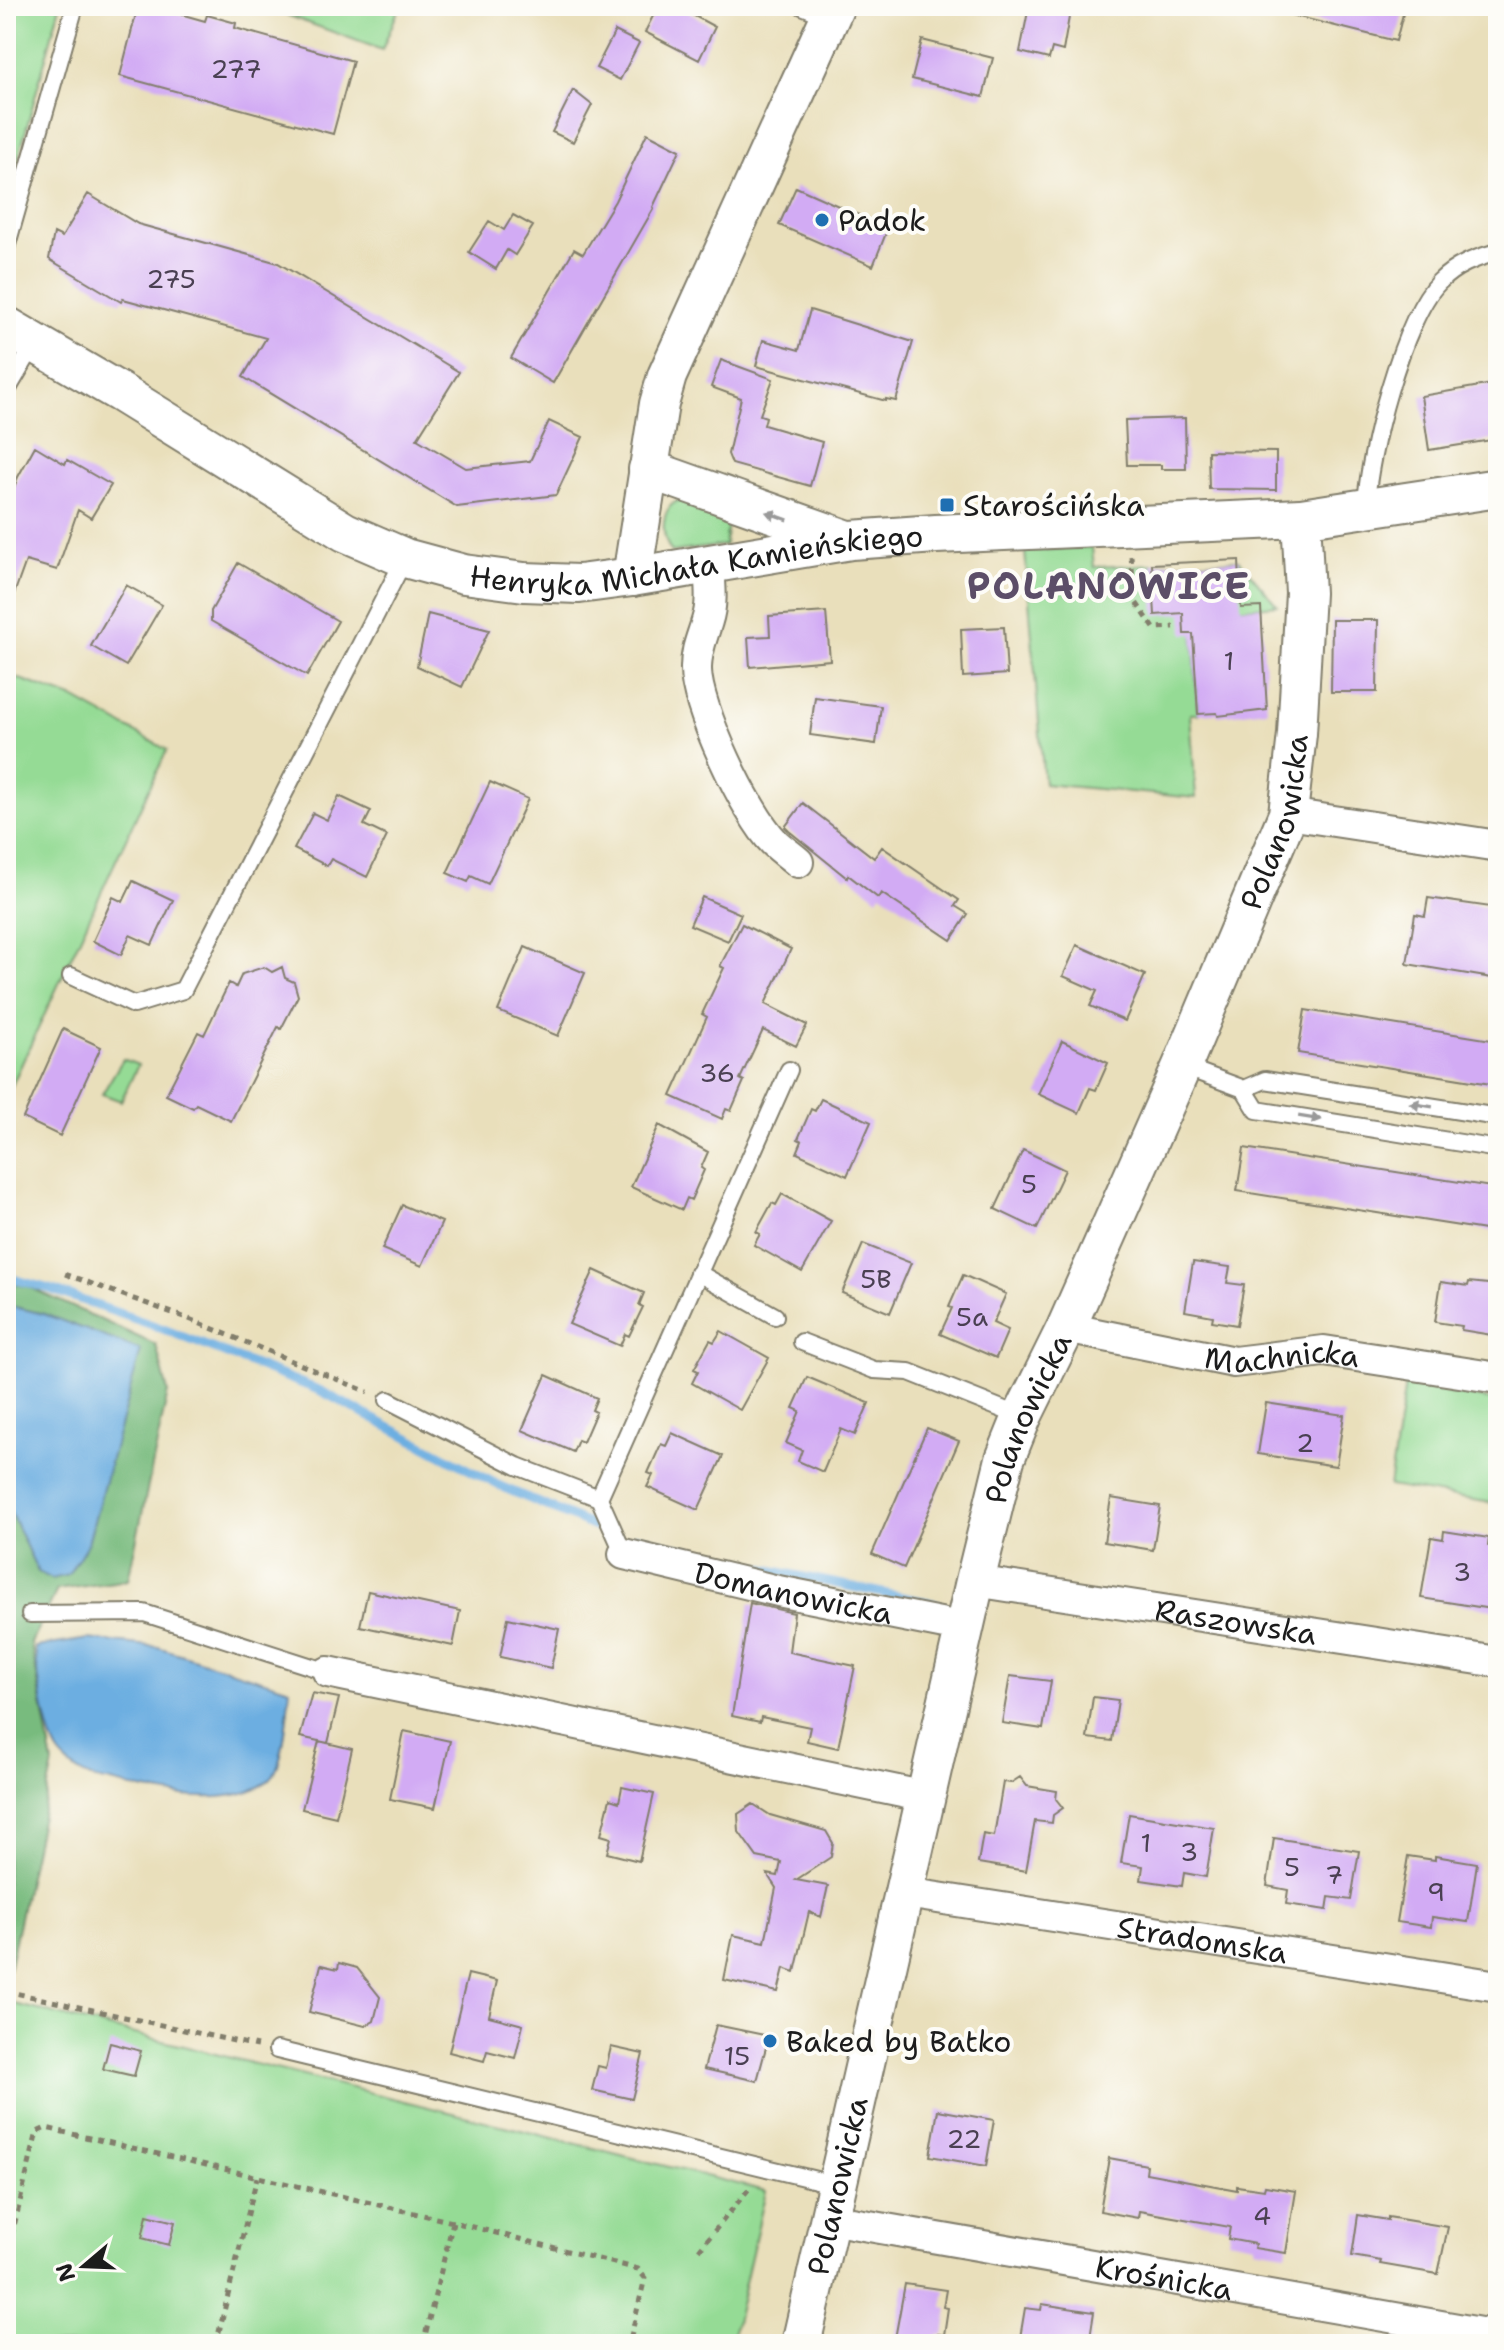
<svg xmlns="http://www.w3.org/2000/svg" width="1504" height="2350" font-family="'Shantell Sans',sans-serif">
<rect width="100%" height="100%" fill="#fdfcf7"/>
<filter id="ink" filterUnits="userSpaceOnUse"><feTurbulence type="fractalNoise" baseFrequency=".0125" numOctaves="2"/><feDisplacementMap in="SourceGraphic" scale="16" xChannelSelector="R" yChannelSelector="G"/><feConvolveMatrix kernelMatrix="1 2 1 2 8 2 1 2 1" color-interpolation-filters="sRGB"/></filter>
<filter id="wash" filterUnits="userSpaceOnUse"><feTurbulence type="fractalNoise" baseFrequency=".006" numOctaves="4" result="noise"/><feDisplacementMap in="SourceGraphic" scale="32" xChannelSelector="R" yChannelSelector="G"/><feGaussianBlur stdDeviation="1.8" result="paint"/><feColorMatrix in="noise" values="0 0 0 0 0 0 0 0 0 0 0 0 0 0 0 0 0 1.4 0 .05"/><feComposite in="paint" operator="in"/></filter>
<g filter="url(#wash)">
<rect width="100%" height="100%" fill="#e9dfbb"/>
<path fill="#95db95" stroke="#587c58" stroke-width="2" d="M6,6H60L6,203Z
M262,6H400L382,50Z
M680,500L729,516L725,545L672,552C660,538 660,506 680,500Z
M1092,547L1094,567L1239,560L1277,605L1192,613L1198,714H1190L1196,798L1044,784L1025,551Z
M6,674L75,699L167,750L6,1098Z
M123,1059L138,1065L121,1101L102,1094Z
M1405,1385L1498,1401V1504L1389,1486Z
M6,2002L766,2191L731,2344H6Z"/>
<path fill="#78bb7e" stroke="#4a6c4d" stroke-width="2" d="M6,1282L29,1287L156,1345L168,1392L128,1580L57,1590L31,1643L53,1764L9,1969H6V1503L9,1511L44,1314L6,1305Z"/>
<path fill="#6caee1" stroke="#44657e" stroke-width="2" d="M6,1305L44,1314L141,1350L88,1543L68,1575L52,1579L38,1572L6,1503Z
M88,1639L158,1647L290,1689C288,1707 284,1766 271,1778C236,1812 154,1793 111,1782C102,1780 90,1779 82,1774C75,1770 64,1761 59,1754C45,1734 37,1671 35,1647Z"/>
<g fill="none" stroke-linecap="round" stroke-linejoin="round">
<path stroke="#6caee1" stroke-width="9" d="M6,1277L50,1289L158,1327L321,1391L500,1486L595,1527
M636,1537L750,1566L936,1604"/>
</g>
<g id="blocks">
<path fill="#d2abf4" d="M138,6H152L205,21L207,15L236,23L235,28L353,61L333,134L120,76Z
M658,6H676L715,27L699,60L645,32Z
M1029,6H1071L1063,51L1052,48L1049,59L1020,52Z
M1292,6H1405L1396,41L1291,15Z
M615,31L639,43L620,80L596,68Z
M922,40L993,58L983,97L912,79Z
M573,90L592,105L573,142L552,132Z
M647,133L680,150L653,207L654,208L553,383L511,358L574,249L583,254L615,201Z
M796,187L888,228L873,266L779,225Z
M88,194L138,224L278,263L459,372L417,439L466,468L530,461L549,421L583,437L556,495L457,507L243,377L266,338L123,299L121,302L49,259L54,233L62,237Z
M513,215L533,226L515,255L507,250L496,269L469,252L489,221L504,230Z
M810,310L913,342L896,401L886,399V401L756,366L763,340L799,350Z
M721,360L773,379L760,415L766,417L764,425L822,442L810,486L732,464L728,454L741,398L711,387Z
M1498,383V439L1429,450L1421,396Z
M1185,418L1186,469H1161V465H1127L1125,420Z
M35,446L65,464L67,460L111,485L91,518L78,510L57,570L26,561L9,608L6,607V509L18,477Z
M1208,451L1276,452V490L1209,489Z
M1239,560L1241,608L1261,607L1267,710L1218,716L1217,713L1198,714L1193,634H1184L1183,613L1155,615L1152,564Z
M238,563L338,621L307,676L211,621V611Z
M126,585L162,605L126,666L91,646Z
M826,612L830,660L750,667L748,637L770,636L769,616Z
M428,614L489,630L462,687L417,666Z
M1332,620H1378L1377,692H1331Z
M1004,627L1007,674L963,677L961,629Z
M815,697L881,706L876,744L810,735Z
M490,782L528,799L488,884L471,876L468,882L447,873Z
M339,796L371,811L364,825L387,836L367,877L331,859L327,866L294,849L313,813L327,820Z
M803,803L874,858L882,847L959,900L955,906L968,914L951,940L881,893L878,898L848,875L847,878L789,831L785,827Z
M133,881L173,900L152,945L130,935L121,955L93,941L113,897L123,902Z
M702,897L741,914L728,941L690,925Z
M1428,898L1498,908V979L1407,964L1415,914L1425,916Z
M742,924L791,949L765,1004L807,1025L796,1046L763,1030L740,1079L744,1081L731,1111L726,1109L722,1119L671,1096L707,1017L702,1014L724,968L720,966Z
M1077,945L1145,975L1125,1021L1090,1006L1097,991L1063,976Z
M525,947L585,973L558,1036L498,1011Z
M264,967L272,972L282,967L285,978L294,982L298,996L281,1029L278,1027L231,1121L196,1104L193,1108L166,1095L198,1032L204,1035L229,983L236,987L242,974Z
M1305,1010L1498,1041L1491,1084L1298,1053Z
M63,1029L101,1047L60,1136L23,1118Z
M1062,1041L1108,1063L1096,1090L1090,1088L1079,1113L1038,1094Z
M821,1099L871,1122L847,1176L797,1153L802,1141L798,1139L811,1109L815,1111Z
M659,1125L708,1152L701,1168L704,1170L691,1200L687,1198L682,1210L631,1187Z
M1244,1148L1498,1188V1232L1237,1191Z
M1023,1150L1065,1170L1037,1229L995,1209Z
M782,1194L831,1221L802,1272L754,1245L760,1234L756,1232L772,1203L776,1205Z
M402,1205L442,1222L422,1266L382,1249Z
M863,1244L911,1263L890,1313L842,1293Z
M1193,1262L1230,1267L1227,1283L1244,1285L1237,1325L1212,1321L1213,1316L1185,1311Z
M594,1270L644,1293L639,1305L643,1307L629,1336L625,1334L620,1346L569,1324Z
M963,1275L1006,1294L993,1323L1008,1330L996,1358L940,1334L952,1308L949,1307Z
M1441,1282L1468,1286L1469,1282L1498,1285V1336L1461,1330L1462,1326L1435,1322Z
M721,1331L769,1358L740,1410L692,1383L698,1371L694,1369L710,1340L714,1342Z
M546,1375L597,1398L592,1410L596,1412L583,1442L578,1440L573,1452L522,1430Z
M807,1377L869,1403L855,1435L841,1429L823,1472L798,1461L802,1450L786,1443L800,1411L793,1408Z
M1266,1403L1344,1415L1336,1466L1258,1454Z
M927,1428L959,1441L904,1568L872,1554Z
M672,1433L723,1456L698,1510L647,1487L653,1475L648,1473L661,1444L666,1446Z
M1111,1498L1160,1506L1153,1550L1104,1542Z
M1444,1531L1489,1538L1488,1546L1498,1548V1610L1421,1598L1431,1537L1443,1539Z
M368,1591L460,1611L453,1646L360,1626Z
M750,1603L794,1613L789,1652L855,1666L838,1748L807,1741L810,1727L761,1717L760,1722L732,1716Z
M508,1618L559,1629L551,1668L500,1657Z
M1010,1676L1051,1681L1043,1729L1002,1723Z
M312,1693L339,1698L328,1743L300,1737Z
M1093,1697L1118,1700L1112,1741L1087,1738Z
M404,1731L450,1741L435,1808L390,1799Z
M319,1741L352,1749L336,1817L302,1809Z
M1020,1777L1027,1786L1057,1791L1056,1799L1063,1808L1053,1815L1052,1823L1035,1821L1026,1871L978,1863L983,1834L994,1836L1003,1782L1011,1783Z
M622,1787L654,1794L639,1861L607,1853L611,1838L601,1835L610,1799L619,1802Z
M753,1804L770,1815L826,1831L833,1843L831,1857L796,1880L828,1886L821,1917L809,1912L795,1972L784,1968L778,1992L724,1980L733,1935L765,1942L776,1888L767,1874L778,1876L781,1862L757,1857L739,1832L738,1814Z
M1129,1814L1214,1828L1206,1877L1184,1873L1182,1886L1141,1880L1143,1866L1121,1863Z
M1274,1838L1359,1851L1351,1900L1329,1897L1327,1910L1286,1904L1288,1890L1267,1886Z
M1408,1856L1435,1860V1856L1477,1863L1468,1922L1432,1917L1431,1927L1397,1922Z
M339,1963L357,1968L380,1997L374,2021L365,2026L309,2012L321,1965L338,1969Z
M468,1974L497,1981L489,2016L523,2025L515,2058L487,2051L484,2061L449,2052Z
M716,2025L769,2036L757,2081L704,2069Z
M110,2043L141,2051L134,2076L103,2069Z
M611,2047L643,2054L632,2099L592,2090L598,2066L606,2068Z
M938,2110L994,2120L986,2166L930,2156Z
M1109,2158L1147,2165L1146,2173L1237,2190V2186L1264,2190L1265,2186L1296,2191L1286,2253L1254,2248L1255,2244L1228,2239L1230,2227L1139,2211L1138,2218L1100,2211Z
M147,2215L175,2222L169,2245L142,2238Z
M1358,2215L1388,2220V2217L1448,2227L1438,2274L1380,2264L1381,2261L1352,2256Z
M905,2284L946,2290L943,2307L948,2308L944,2335L938,2334L936,2344H894Z
M1042,2304L1094,2312L1089,2344H1019L1025,2308L1041,2310Z"/>
</g>
</g>
<g filter="url(#ink)">
<use href="#blocks" fill-opacity="0" stroke="#827e6c" stroke-width="2"/>
<g fill="none" stroke-linecap="round" stroke-linejoin="round">
<g stroke="#827e6c" stroke-width="20">
<path id="service" d="M802,6L830,17
M6,248L75,6
M6,392L35,343
M1366,508C1367,457 1403,318 1439,282C1456,265 1475,258 1498,252
M71,976L134,1005L183,990L405,558
M1182,1066L1244,1089L1257,1110L1498,1149
M1244,1089L1265,1080L1498,1117
M698,1273L775,1316
M802,1342L874,1370L909,1372L1022,1417
M388,1400L517,1466L599,1498L624,1554
M599,1498L789,1070
M30,1614L144,1613L328,1672
M277,2050L837,2185"/>
</g>
<g stroke="#827e6c" stroke-width="34">
<g id="minor">
<path d="M709,565C710,583 713,603 707,621C702,638 696,650 696,668C695,706 747,815 774,842C781,849 790,855 798,862"/>
<path d="M1288,814L1498,846"/>
<path id="s1" d="M1066,1328L1234,1362L1324,1351L1498,1378"/>
<path id="s2" d="M624,1554L778,1591L965,1628"/>
<path id="s3" d="M975,1581L1498,1662"/>
<path d="M328,1672L926,1797"/>
<path id="s4" d="M906,1893L1498,1986"/>
<path id="s5" d="M829,2219L1498,2336"/>
</g>
</g>
<g stroke="#827e6c" stroke-width="42">
<g id="tertiary">
<path id="s6" d="M6,326L119,392L345,532L405,558L464,574L524,582L579,584L632,577L851,540L936,534L1301,518L1498,488"/>
<path d="M648,469L845,539"/>
<path d="M632,577L659,404L667,376L835,6"/>
<path id="s7" d="M801,2344L975,1581L1005,1459L1022,1417L1066,1328L1182,1066L1288,814L1297,734L1305,593L1301,518"/>
</g>
</g>
<path stroke="#827e6c" stroke-width="5" stroke-dasharray="6 6" stroke-linecap="butt" d="M1131,556L1135,601L1154,628L1174,627
M65,1274L189,1319L368,1392
M6,1991L257,2046
M699,2250L752,2185
M6,2259L37,2132L46,2128L453,2222L638,2269L645,2278L629,2344
M216,2344L257,2177
M423,2344L453,2222"/>
<use href="#service" stroke="#fff" stroke-width="16"/>
<use href="#minor" stroke="#fff" stroke-width="30"/>
<use href="#tertiary" stroke="#fff" stroke-width="38"/>
</g>
<defs><path id="oneway-solid" d="M-6-.8H1V-3.2L6.5 0L1 3.2V.8H-6Z" transform="scale(2)"/></defs>
<g fill="#999">
<use href="#oneway-solid" transform="translate(777 516) rotate(-161)"/>
<use href="#oneway-solid" transform="translate(1421 1105) rotate(-171)"/>
<use href="#oneway-solid" transform="translate(1310 1118) rotate(9)"/>
</g>
</g>
<g fill="#1f6fb2" stroke="#fdfcf7" stroke-width="3">
<circle cx="822" cy="220" r="8"/>
<rect x="939" y="497" width="16" height="16" rx="4"/>
<circle cx="770" cy="2041" r="8"/>
</g>
<g text-anchor="middle" dominant-baseline="central" stroke-width="8" stroke-linejoin="round" paint-order="stroke">
<g font-size="26" fill="#4a4052">
<text x="236" y="68">277</text>
<text x="171" y="278">275</text>
<text x="1229" y="660">1</text>
<text x="717" y="1072">36</text>
<text x="1029" y="1183">5</text>
<text x="876" y="1278">5B</text>
<text x="972" y="1316">5a</text>
<text x="1305" y="1442">2</text>
<text x="1462" y="1571">3</text>
<text x="1146" y="1842">1</text>
<text x="1189" y="1851">3</text>
<text x="1292" y="1866">5</text>
<text x="1334" y="1874">7</text>
<text x="1436" y="1891">9</text>
<text x="737" y="2055">15</text>
<text x="964" y="2138">22</text>
<text x="1262" y="2215">4</text>
</g>
<g font-size="30" fill="#1c1c1c" stroke="#fdfcf7" text-anchor="start">
<text x="838" y="220">Padok</text>
<text x="963" y="505">Starościńska</text>
<text x="786" y="2041">Baked by Batko</text>
</g>
<g font-size="30" fill="#1c1c1c" stroke="#fdfcf7">
<text stroke="none"><textPath href="#s6" startOffset="758">Henryka Michała Kamieńskiego</textPath></text>
<text stroke="none"><textPath href="#s7" startOffset="1602">Polanowicka</textPath></text>
<text stroke="none"><textPath href="#s1" startOffset="220">Machnicka</textPath></text>
<text stroke="none"><textPath href="#s7" startOffset="954">Polanowicka</textPath></text>
<text stroke="none"><textPath href="#s2" startOffset="174">Domanowicka</textPath></text>
<text stroke="none"><textPath href="#s3" startOffset="264">Raszowska</textPath></text>
<text stroke="none"><textPath href="#s4" startOffset="300">Stradomska</textPath></text>
<text stroke="none"><textPath href="#s7" startOffset="162">Polanowicka</textPath></text>
<text stroke="none"><textPath href="#s5" startOffset="340">Krośnicka</textPath></text>
</g>
<g font-size="38" font-weight="bold" letter-spacing="2" fill="#5c4e68" stroke="#fdfcf7">
<text x="1109" y="585">POLANOWICE</text>
</g>
</g>
<rect width="1504" height="2350" fill="none" stroke="#fdfcf7" stroke-width="32"/>
<g transform="translate(84 2266) rotate(251)" stroke="#fdfcf7" stroke-width="6" paint-order="stroke">
<path d="M0-6L14 30L0 20L-14 30Z" fill="#1c1c1c"/>
<text y="-12" font-size="22" font-weight="bold" text-anchor="middle" fill="#1c1c1c">N</text>
</g>
</svg>
